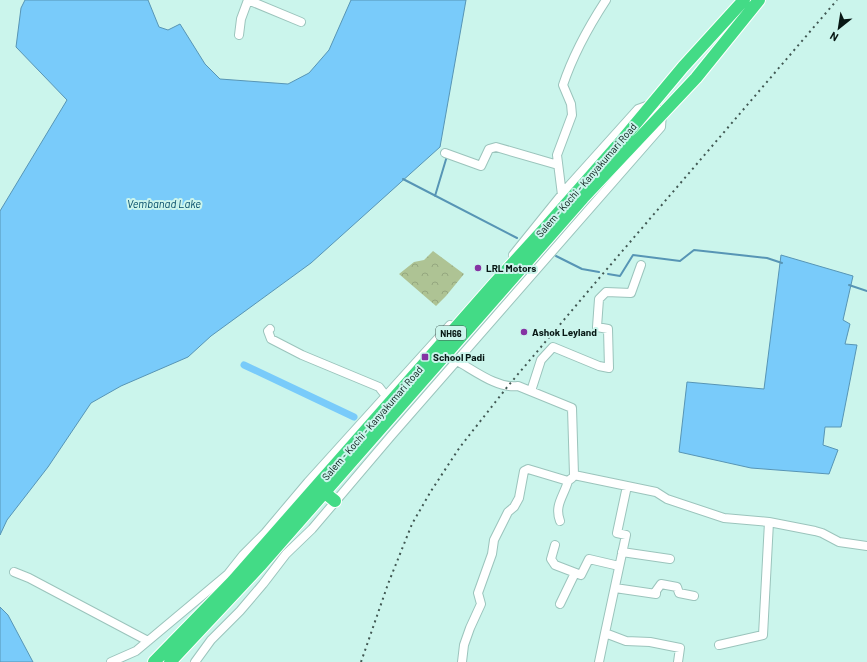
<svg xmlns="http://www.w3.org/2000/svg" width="867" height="662" font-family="Barlow,sans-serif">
<defs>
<pattern id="park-crowns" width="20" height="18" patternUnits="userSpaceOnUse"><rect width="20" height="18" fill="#aec394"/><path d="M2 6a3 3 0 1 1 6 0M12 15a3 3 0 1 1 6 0" fill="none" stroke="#94a77f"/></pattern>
</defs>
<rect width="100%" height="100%" fill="#cbf5ec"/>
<path fill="url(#park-crowns)" d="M433,251L464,274L446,296L436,306L399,274L414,262L424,260Z"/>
<path fill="#79cbfa" stroke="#5795b5" d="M25,0H148L159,27L168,30L180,24L205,64L220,79L288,84L309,73L329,50L351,0H466L440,147L311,263L211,336L188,357L121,386L91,403L48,467L7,520L0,535V211L67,100L16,47L21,8Z
M781,255L853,276L843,320L850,324L845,344L857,345L841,427H825L823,445L838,450L829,474L751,468L679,452L687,382L764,389Z
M0,607L8,615L33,662H0Z"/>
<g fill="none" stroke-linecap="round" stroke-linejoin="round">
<path stroke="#5795b5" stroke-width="2" d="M403,179L517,238
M435,196L447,156
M556,256L582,269L599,272
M608,274L620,276L633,255L680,261L694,250L767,258L782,263
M849,285L867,291"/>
<path stroke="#79cbfa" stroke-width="7" d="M244,365L354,417"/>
<g stroke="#9bc4bc" stroke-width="10">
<path id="minor" d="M248,0L301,22
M239,35L241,19L248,0
M445,153L481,166L489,149L496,147L558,165
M562,195L557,155L572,115L571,104L563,85C573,55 589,26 606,0
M270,329L268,331L271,339L302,355L379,387L386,396
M457,361C475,371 498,389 518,386L572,408L574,475L656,492L667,499L724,518L769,522L815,531L822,533L839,542L867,546
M531,391L541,360L553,347L599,366L609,368L608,329L597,327L599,299L606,292L631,293L641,265
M627,486L617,533L626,535L605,633L626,641L650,642L680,648L678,662
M560,521C554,505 564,496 568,481L572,478
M555,545L551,559L555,565L581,575L589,559L619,566
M622,552L670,559
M14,572L29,578L148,641
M615,588L656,594V591L661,584L677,587L679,593L694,596
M560,604L575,573
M719,645L763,635L769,522
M111,662L136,651L228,574L243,555L265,533L308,482L450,325
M195,662L211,640L240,611L263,584L286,554L312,529L391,436L661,127L662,113L652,104L638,109L567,188L513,255
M462,662L464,645L470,628L481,604L478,593L492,554L494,540L508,512L514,507L519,498L524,471L528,469L568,481
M599,662L605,633"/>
</g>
<g stroke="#fff" stroke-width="14">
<path id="highway" d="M324,492L335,501
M154,662L233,581L494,284L544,229L617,146L683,67L744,0
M170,662L260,566L583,198L696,78L759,0"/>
</g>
<use href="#minor" stroke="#fff" stroke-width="8"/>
<use href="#highway" stroke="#43db86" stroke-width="12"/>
<path stroke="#415853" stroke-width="2" stroke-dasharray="2 4" stroke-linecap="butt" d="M361,662L388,584L412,524L431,491L460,447L508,386L601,276L837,0"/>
</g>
<g fill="#8533a3" stroke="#cbf5ec" stroke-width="1.5">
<circle cx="478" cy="268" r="4"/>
<circle cx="524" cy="332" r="4"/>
<rect x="421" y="353" width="8" height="8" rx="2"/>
</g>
<g text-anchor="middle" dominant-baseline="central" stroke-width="4" stroke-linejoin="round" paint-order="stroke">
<rect fill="#cbf5ec" stroke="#425a55" stroke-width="1" x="436" y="326" width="30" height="14" rx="3"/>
<g font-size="9" font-weight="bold" fill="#071714">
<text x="451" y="333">NH66</text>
</g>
<g font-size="10" fill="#071714" stroke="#cbf5ec">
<text transform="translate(586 180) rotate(-49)">Salem - Kochi - Kanyakumari Road</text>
<text transform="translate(372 423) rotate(-49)">Salem - Kochi - Kanyakumari Road</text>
</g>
<g font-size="10" font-weight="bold" fill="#071714" stroke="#cbf5ec" text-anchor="start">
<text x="486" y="268">LRL Motors</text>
<text x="532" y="332">Ashok Leyland</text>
<text x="433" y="357">School Padi</text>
</g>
<g font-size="11" font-style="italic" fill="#004866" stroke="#cbf5ec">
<text x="164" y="203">Vembanad Lake</text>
</g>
</g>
<g transform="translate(839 28) rotate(210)" stroke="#cbf5ec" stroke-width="3" paint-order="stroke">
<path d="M0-3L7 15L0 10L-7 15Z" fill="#071714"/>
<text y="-6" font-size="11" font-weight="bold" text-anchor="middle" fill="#071714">N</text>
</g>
</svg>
